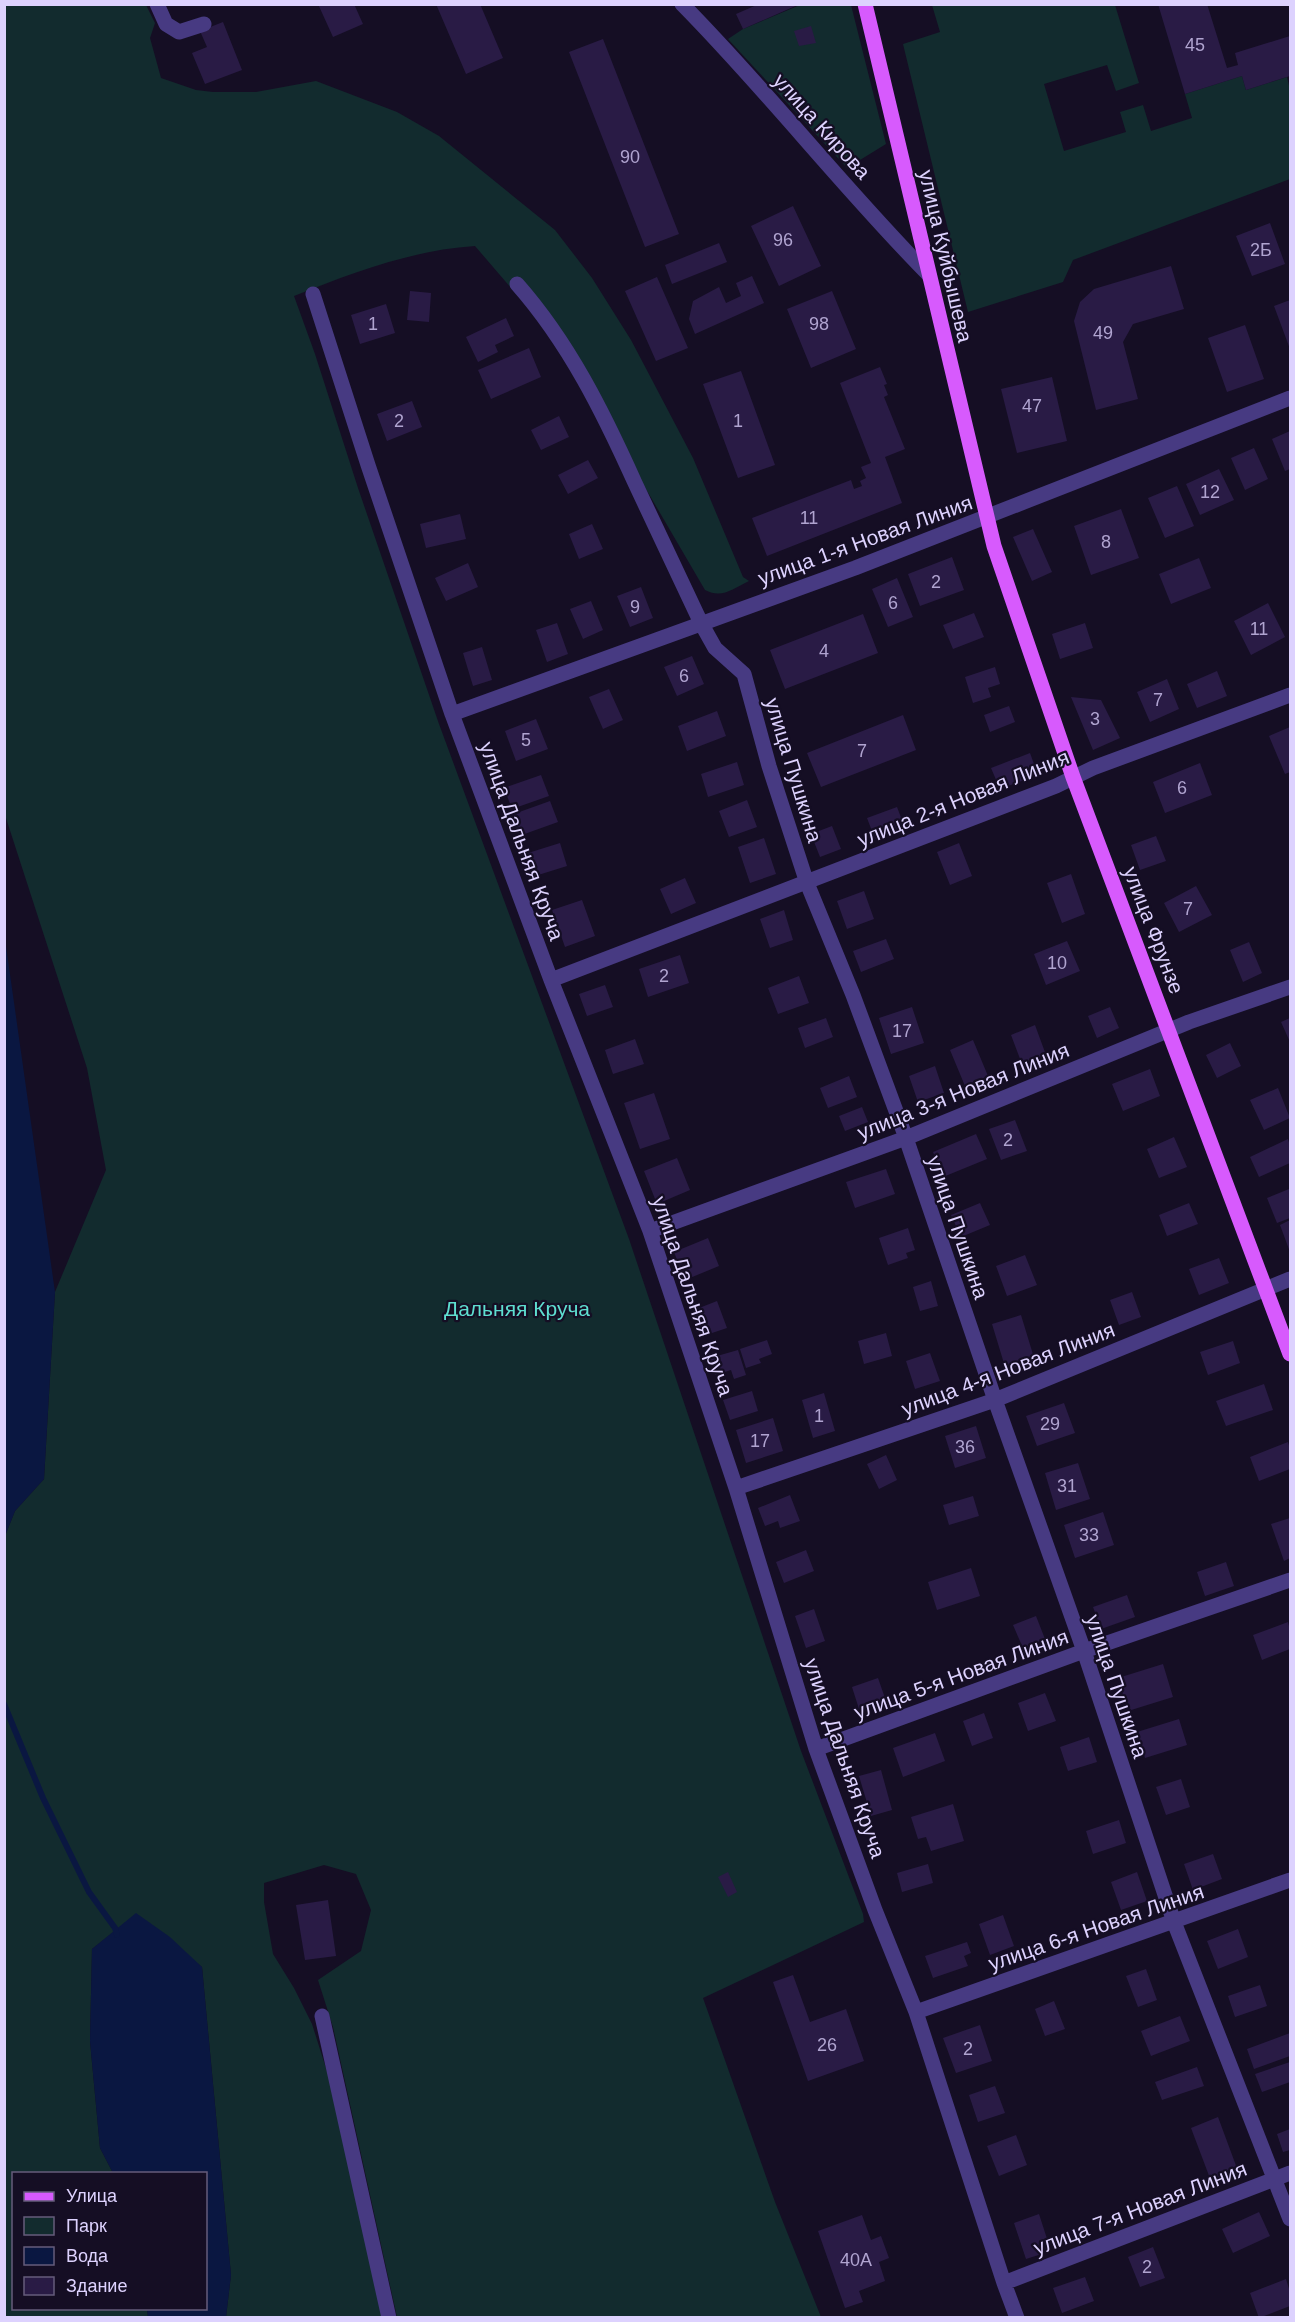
<svg xmlns="http://www.w3.org/2000/svg" width="1295" height="2322" font-family="Arial,sans-serif">
<rect width="100%" height="100%" fill="#150e24"/>
<path fill="#122b2e" d="M5,5H146L155,23L150,38L161,78L196,90L213,92H256L316,81L397,112L439,136L555,230L592,278L631,340L693,458L743,577L749,581C732,589 722,599 705,590L566,352L475,246C412,250 352,273 294,296L315,354L358,488L439,724L629,1239L801,1751L863,1914L864,1922L703,1998L775,2202L821,2317H397L333,2027L318,1980L361,1951L371,1910L356,1874L324,1865L264,1883V1902L273,1954L294,1988L312,2024L330,2081L382,2317H226L231,2275L202,1967L136,1914L92,1949L90,2041L100,2148L113,2173L14,2174V2308L147,2309L148,2317L5,2318V1536L15,1511L44,1479L55,1292L106,1170L87,1068L5,815Z
M800,5H851L886,144L847,168L728,39L743,29Z
M932,5H1115L1139,83L1116,91L1107,65L1044,84L1064,151L1126,132L1120,112L1143,105L1151,131L1192,118L1185,94L1242,76L1246,90L1287,77L1290,90V179L1073,260L1063,282L968,312L903,44L940,32Z"/>
<path fill="#0a1741" d="M5,939L55,1292L44,1479L15,1511L5,1536Z
M136,1913L170,1937L202,1967L231,2275L226,2317H148L147,2309L206,2308V2174L113,2173L100,2148L90,2041L92,1949Z"/>
<g fill="none" stroke-linecap="round" stroke-linejoin="round">
<path stroke="#0a1741" stroke-width="6" d="M4,1704L43,1798L89,1892L115,1928L117,1935"/>
</g>
<path fill="#291b45" d="M318,4H354L363,24L333,37Z
M436,4H480L503,58L466,74Z
M759,4H800L743,29L736,14Z
M1158,4H1207L1227,68L1238,65L1235,53L1290,36V76L1246,90L1242,76L1185,94Z
M223,22L242,70L205,84L192,53L207,47L200,31Z
M811,26L816,43L799,46L794,31Z
M603,39L679,234L645,247L569,52Z
M793,206L821,266L779,286L751,226Z
M1270,223L1285,264L1252,276L1236,236Z
M719,243L727,262L672,284L665,265Z
M1171,266L1184,309L1133,324L1123,342L1138,399L1096,410L1074,321L1080,302L1094,289Z
M752,276L764,303L695,334L689,319L693,301L719,287L726,303L741,296L736,283Z
M657,277L688,348L656,361L625,291Z
M410,291L431,293L429,322L407,320Z
M832,291L856,349L811,368L787,309Z
M1290,300V349L1274,306Z
M386,304L395,333L360,344L351,315Z
M506,318L514,336L495,345L498,352L478,362L466,337Z
M1245,325L1264,379L1227,392L1208,338Z
M529,348L541,377L491,399L478,370Z
M880,367L887,384L884,385L888,395L884,397L905,449L885,457L902,503L767,556L752,518L851,480L854,489L862,486L860,481L866,478L861,467L871,463L840,383Z
M741,371L775,465L738,478L703,384Z
M1052,377L1067,441L1017,453L1001,389Z
M412,401L422,427L387,441L377,414Z
M559,416L569,437L541,450L531,430Z
M1290,431V469L1285,471L1272,439Z
M1254,448L1268,479L1245,490L1231,458Z
M588,460L598,478L568,494L558,475Z
M1219,469L1234,500L1200,515L1186,484Z
M1177,486L1194,526L1165,538L1148,498Z
M1121,509L1139,558L1091,575L1074,526Z
M460,514L466,539L426,548L420,524Z
M592,524L603,549L579,559L569,534Z
M1033,529L1052,572L1032,581L1013,537Z
M952,557L964,590L920,606L908,574Z
M1199,558L1211,588L1171,604L1159,574Z
M468,563L478,587L446,601L435,578Z
M897,578L913,617L888,627L872,589Z
M641,587L653,618L630,627L617,596Z
M591,601L603,630L583,639L570,609Z
M1268,603L1285,637L1251,655L1234,621Z
M974,613L984,637L953,649L943,625Z
M863,614L878,653L785,689L770,650Z
M557,623L568,654L547,662L536,630Z
M1085,623L1093,648L1060,659L1052,634Z
M482,647L492,680L473,686L463,653Z
M692,656L704,684L677,696L664,667Z
M995,667L1000,684L988,688L991,697L973,703L965,677Z
M1217,671L1227,696L1197,708L1187,684Z
M1167,679L1179,709L1150,722L1137,692Z
M609,689L623,720L603,729L589,697Z
M1071,697L1101,700L1120,738L1093,750Z
M1009,706L1015,722L990,732L984,715Z
M717,711L726,736L687,751L678,726Z
M903,715L916,750L821,787L807,753Z
M536,719L548,749L516,761L505,731Z
M1290,727V772L1285,774L1269,736Z
M1030,753L1038,775L1000,789L991,768Z
M737,762L744,785L708,797L701,774Z
M1200,763L1212,795L1165,813L1153,782Z
M541,775L549,796L512,809L504,788Z
M747,800L757,827L729,837L719,811Z
M550,801L558,822L519,836L511,815Z
M897,807L905,828L875,839L867,818Z
M832,826L841,849L820,857L811,834Z
M1156,836L1166,861L1140,870L1131,845Z
M764,838L776,874L750,883L738,847Z
M560,843L567,866L535,876L528,853Z
M959,843L972,876L950,885L937,852Z
M1071,874L1085,914L1062,923L1047,883Z
M685,878L696,903L671,914L660,889Z
M1196,886L1212,915L1179,932L1164,903Z
M864,891L874,919L847,929L837,901Z
M582,900L595,936L565,947L552,910Z
M784,910L793,940L770,948L760,919Z
M886,939L894,959L861,972L853,951Z
M1067,941L1080,971L1046,985L1034,954Z
M1249,942L1262,973L1243,982L1230,950Z
M680,955L689,983L648,997L639,969Z
M799,976L809,1003L778,1014L768,988Z
M605,985L613,1007L587,1016L579,994Z
M912,1007L924,1043L891,1054L879,1018Z
M1110,1007L1119,1028L1097,1038L1088,1016Z
M826,1018L833,1037L805,1048L798,1028Z
M1290,1018V1042L1281,1022Z
M1035,1025L1046,1055L1022,1064L1011,1035Z
M635,1039L644,1064L613,1074L605,1050Z
M973,1040L988,1076L965,1086L950,1050Z
M1230,1043L1241,1066L1217,1078L1206,1055Z
M935,1066L944,1093L918,1102L909,1076Z
M1150,1069L1160,1096L1123,1111L1112,1084Z
M849,1076L857,1097L828,1108L820,1088Z
M1278,1088L1290,1118L1264,1130L1250,1100Z
M654,1093L670,1139L640,1149L624,1103Z
M862,1107L868,1122L845,1131L839,1116Z
M1015,1120L1027,1151L1001,1160L989,1129Z
M976,1134L987,1159L943,1177L933,1152Z
M1174,1137L1187,1167L1159,1178L1147,1149Z
M1288,1139L1290,1146V1163L1259,1177L1250,1157Z
M677,1158L690,1190L657,1204L644,1171Z
M886,1169L895,1194L855,1208L846,1182Z
M1289,1189L1290,1218L1277,1223L1267,1198Z
M980,1203L990,1225L961,1237L951,1215Z
M1189,1203L1198,1224L1167,1236L1159,1215Z
M1290,1220V1252L1280,1225Z
M908,1228L915,1250L906,1253L908,1258L888,1265L879,1238Z
M708,1238L719,1266L685,1280L674,1252Z
M1025,1255L1037,1285L1007,1296L996,1266Z
M1219,1258L1229,1283L1199,1295L1189,1269Z
M931,1281L938,1306L920,1311L913,1287Z
M1132,1292L1141,1317L1119,1325L1110,1300Z
M717,1301L727,1328L703,1336L694,1310Z
M1021,1315L1035,1361L1006,1370L992,1324Z
M886,1333L892,1356L864,1364L858,1341Z
M767,1340L772,1354L759,1359L761,1363L746,1368L740,1349Z
M1233,1341L1240,1363L1208,1375L1200,1352Z
M738,1350L746,1375L734,1379L731,1370L715,1375L710,1358Z
M930,1353L940,1381L915,1389L906,1361Z
M1264,1384L1273,1410L1226,1426L1216,1401Z
M752,1391L758,1411L730,1420L723,1400Z
M824,1393L835,1431L813,1438L802,1400Z
M1064,1403L1075,1433L1037,1446L1026,1416Z
M773,1418L783,1451L746,1463L736,1430Z
M976,1426L986,1458L955,1468L945,1436Z
M1288,1442L1290,1449V1469L1259,1481L1250,1457Z
M886,1455L897,1480L879,1489L867,1464Z
M1078,1463L1090,1499L1056,1510L1045,1473Z
M790,1495L800,1521L780,1528L778,1521L765,1526L758,1508Z
M973,1496L979,1516L949,1525L943,1505Z
M1103,1512L1114,1545L1075,1558L1064,1525Z
M1290,1518V1558L1284,1561L1271,1524Z
M806,1550L814,1571L784,1583L776,1562Z
M1226,1562L1234,1586L1205,1596L1197,1572Z
M971,1568L980,1596L937,1610L928,1582Z
M1127,1595L1135,1617L1101,1629L1093,1607Z
M814,1609L825,1641L806,1648L795,1616Z
M1036,1616L1045,1639L1023,1648L1013,1625Z
M1288,1622L1290,1630V1649L1262,1660L1253,1635Z
M1163,1664L1173,1697L1128,1711L1118,1678Z
M878,1678L886,1701L859,1709L852,1687Z
M1045,1693L1056,1721L1028,1731L1018,1703Z
M984,1713L993,1738L972,1746L963,1721Z
M1179,1719L1187,1745L1145,1758L1137,1732Z
M935,1733L945,1761L903,1777L893,1748Z
M1089,1737L1097,1762L1068,1771L1060,1747Z
M881,1770L892,1810L871,1816L859,1776Z
M1181,1779L1190,1807L1166,1815L1156,1787Z
M953,1804L964,1841L931,1851L926,1837L918,1839L911,1817Z
M1119,1820L1126,1843L1093,1854L1086,1831Z
M1213,1854L1222,1879L1193,1890L1184,1864Z
M928,1864L933,1883L902,1892L897,1873Z
M728,1872L737,1892L728,1897L718,1877Z
M1137,1872L1147,1901L1121,1910L1111,1882Z
M328,1900L336,1956L305,1960L296,1905Z
M1003,1915L1014,1946L990,1955L979,1924Z
M1238,1929L1248,1957L1218,1969L1207,1941Z
M967,1942L971,1953L964,1956L968,1966L933,1978L925,1956Z
M1146,1969L1157,2000L1138,2007L1126,1976Z
M793,1975L810,2022L846,2009L864,2061L808,2081L773,1982Z
M1260,1985L1267,2006L1235,2017L1228,1996Z
M1054,2001L1065,2029L1045,2036L1035,2009Z
M1180,2016L1190,2041L1151,2056L1141,2031Z
M980,2025L992,2061L956,2073L943,2038Z
M1290,2033V2056L1254,2069L1247,2049Z
M1290,2062V2082L1262,2092L1255,2074Z
M1197,2067L1204,2086L1162,2100L1155,2082Z
M995,2086L1005,2113L978,2122L969,2095Z
M1218,2117L1238,2171L1211,2181L1191,2128Z
M1290,2129V2150L1283,2152L1277,2134Z
M1016,2135L1027,2165L999,2176L987,2146Z
M1259,2212L1270,2236L1233,2253L1222,2229Z
M1039,2214L1051,2251L1026,2259L1014,2223Z
M862,2215L871,2240L881,2236L889,2258L879,2262L885,2281L859,2291L863,2302L845,2308L818,2231Z
M1153,2247L1165,2278L1140,2287L1128,2257Z
M1085,2277L1094,2301L1062,2313L1053,2288Z
M1286,2279L1290,2292V2306L1259,2318L1250,2293Z"/>
<g fill="none" stroke-linecap="round" stroke-linejoin="round">
<path stroke="#473a82" stroke-width="15" d="M157,4L166,24L179,32L204,24
M682,4C768,91 843,188 929,275
M517,284C569,343 603,412 635,483C657,530 679,576 701,623L715,648L744,674L769,766L807,883L853,995L906,1138L995,1400L1084,1651L1174,1922L1290,2219
M313,294L368,465L452,714L551,980L650,1231L736,1488L816,1749L875,1910L916,2012L1004,2283L1017,2318
M452,714L855,568L1290,398
M551,980L1056,786L1093,768L1290,695
M650,1231L906,1138L1189,1022L1290,987
M736,1488L995,1400L1290,1279
M816,1749L1084,1651L1290,1580
M916,2012L1290,1880
M322,2016L389,2318
M1004,2283L1290,2173"/>
<path stroke="#d75afd" stroke-width="15" d="M865,4L994,546L1073,777L1290,1354"/>
</g>
<g text-anchor="middle" dominant-baseline="central" stroke-width="4.5" stroke-linejoin="round" paint-order="stroke">
<g font-size="18" fill="#b0a4d0">
<text x="1195" y="45">45</text>
<text x="630" y="157">90</text>
<text x="783" y="240">96</text>
<text x="1261" y="250">2Б</text>
<text x="373" y="324">1</text>
<text x="819" y="324">98</text>
<text x="1103" y="333">49</text>
<text x="1032" y="406">47</text>
<text x="399" y="421">2</text>
<text x="738" y="421">1</text>
<text x="1210" y="492">12</text>
<text x="809" y="518">11</text>
<text x="1106" y="542">8</text>
<text x="936" y="582">2</text>
<text x="893" y="603">6</text>
<text x="635" y="607">9</text>
<text x="1259" y="629">11</text>
<text x="824" y="651">4</text>
<text x="684" y="676">6</text>
<text x="1158" y="700">7</text>
<text x="1095" y="719">3</text>
<text x="526" y="740">5</text>
<text x="862" y="751">7</text>
<text x="1182" y="788">6</text>
<text x="1188" y="909">7</text>
<text x="1057" y="963">10</text>
<text x="664" y="976">2</text>
<text x="902" y="1031">17</text>
<text x="1008" y="1140">2</text>
<text x="819" y="1416">1</text>
<text x="1050" y="1424">29</text>
<text x="760" y="1441">17</text>
<text x="965" y="1447">36</text>
<text x="1067" y="1486">31</text>
<text x="1089" y="1535">33</text>
<text x="827" y="2045">26</text>
<text x="968" y="2049">2</text>
<text x="856" y="2260">40А</text>
<text x="1147" y="2267">2</text>
</g>
<g font-size="21" fill="#ddd2fe" stroke="#150e24">
<text transform="translate(822 126) rotate(48)">улица Кирова</text>
<text transform="translate(946 256) rotate(77)">улица Куйбышева</text>
<text transform="translate(865 540) rotate(-20)">улица 1-я Новая Линия</text>
<text transform="translate(794 770) rotate(73)">улица Пушкина</text>
<text transform="translate(963 798) rotate(-22)">улица 2-я Новая Линия</text>
<text transform="translate(522 841) rotate(70)">улица Дальняя Круча</text>
<text transform="translate(1154 930) rotate(69)">улица Фрунзе</text>
<text transform="translate(963 1091) rotate(-22)">улица 3-я Новая Линия</text>
<text transform="translate(958 1227) rotate(71)">улица Пушкина</text>
<text transform="translate(693 1296) rotate(71)">улица Дальняя Круча</text>
<text transform="translate(1008 1369) rotate(-21)">улица 4-я Новая Линия</text>
<text transform="translate(961 1674) rotate(-20)">улица 5-я Новая Линия</text>
<text transform="translate(1117 1686) rotate(71)">улица Пушкина</text>
<text transform="translate(845 1758) rotate(71)">улица Дальняя Круча</text>
<text transform="translate(1096 1927) rotate(-19)">улица 6-я Новая Линия</text>
<text transform="translate(1140 2208) rotate(-21)">улица 7-я Новая Линия</text>
</g>
<g font-size="21" fill="#5eded0" stroke="#150e24">
<text x="517" y="1308">Дальняя Круча</text>
</g>
</g>
<rect width="1295" height="2322" fill="none" stroke="#ddd2fe" stroke-width="12"/>
<rect x="12" y="2172" width="195" height="138" fill="#150e24" stroke="#655c7b" stroke-width="1.5"/>
<rect x="24" y="2192" width="30" height="9" fill="#d75afd" stroke="#655c7b" stroke-width="1.5"/>
<text x="66" y="2202" font-size="18" fill="#ddd2fe">Улица</text>
<rect x="24" y="2217" width="30" height="18" fill="#122b2e" stroke="#655c7b" stroke-width="1.5"/>
<text x="66" y="2232" font-size="18" fill="#ddd2fe">Парк</text>
<rect x="24" y="2247" width="30" height="18" fill="#0a1741" stroke="#655c7b" stroke-width="1.5"/>
<text x="66" y="2262" font-size="18" fill="#ddd2fe">Вода</text>
<rect x="24" y="2277" width="30" height="18" fill="#291b45" stroke="#655c7b" stroke-width="1.5"/>
<text x="66" y="2292" font-size="18" fill="#ddd2fe">Здание</text>
</svg>
